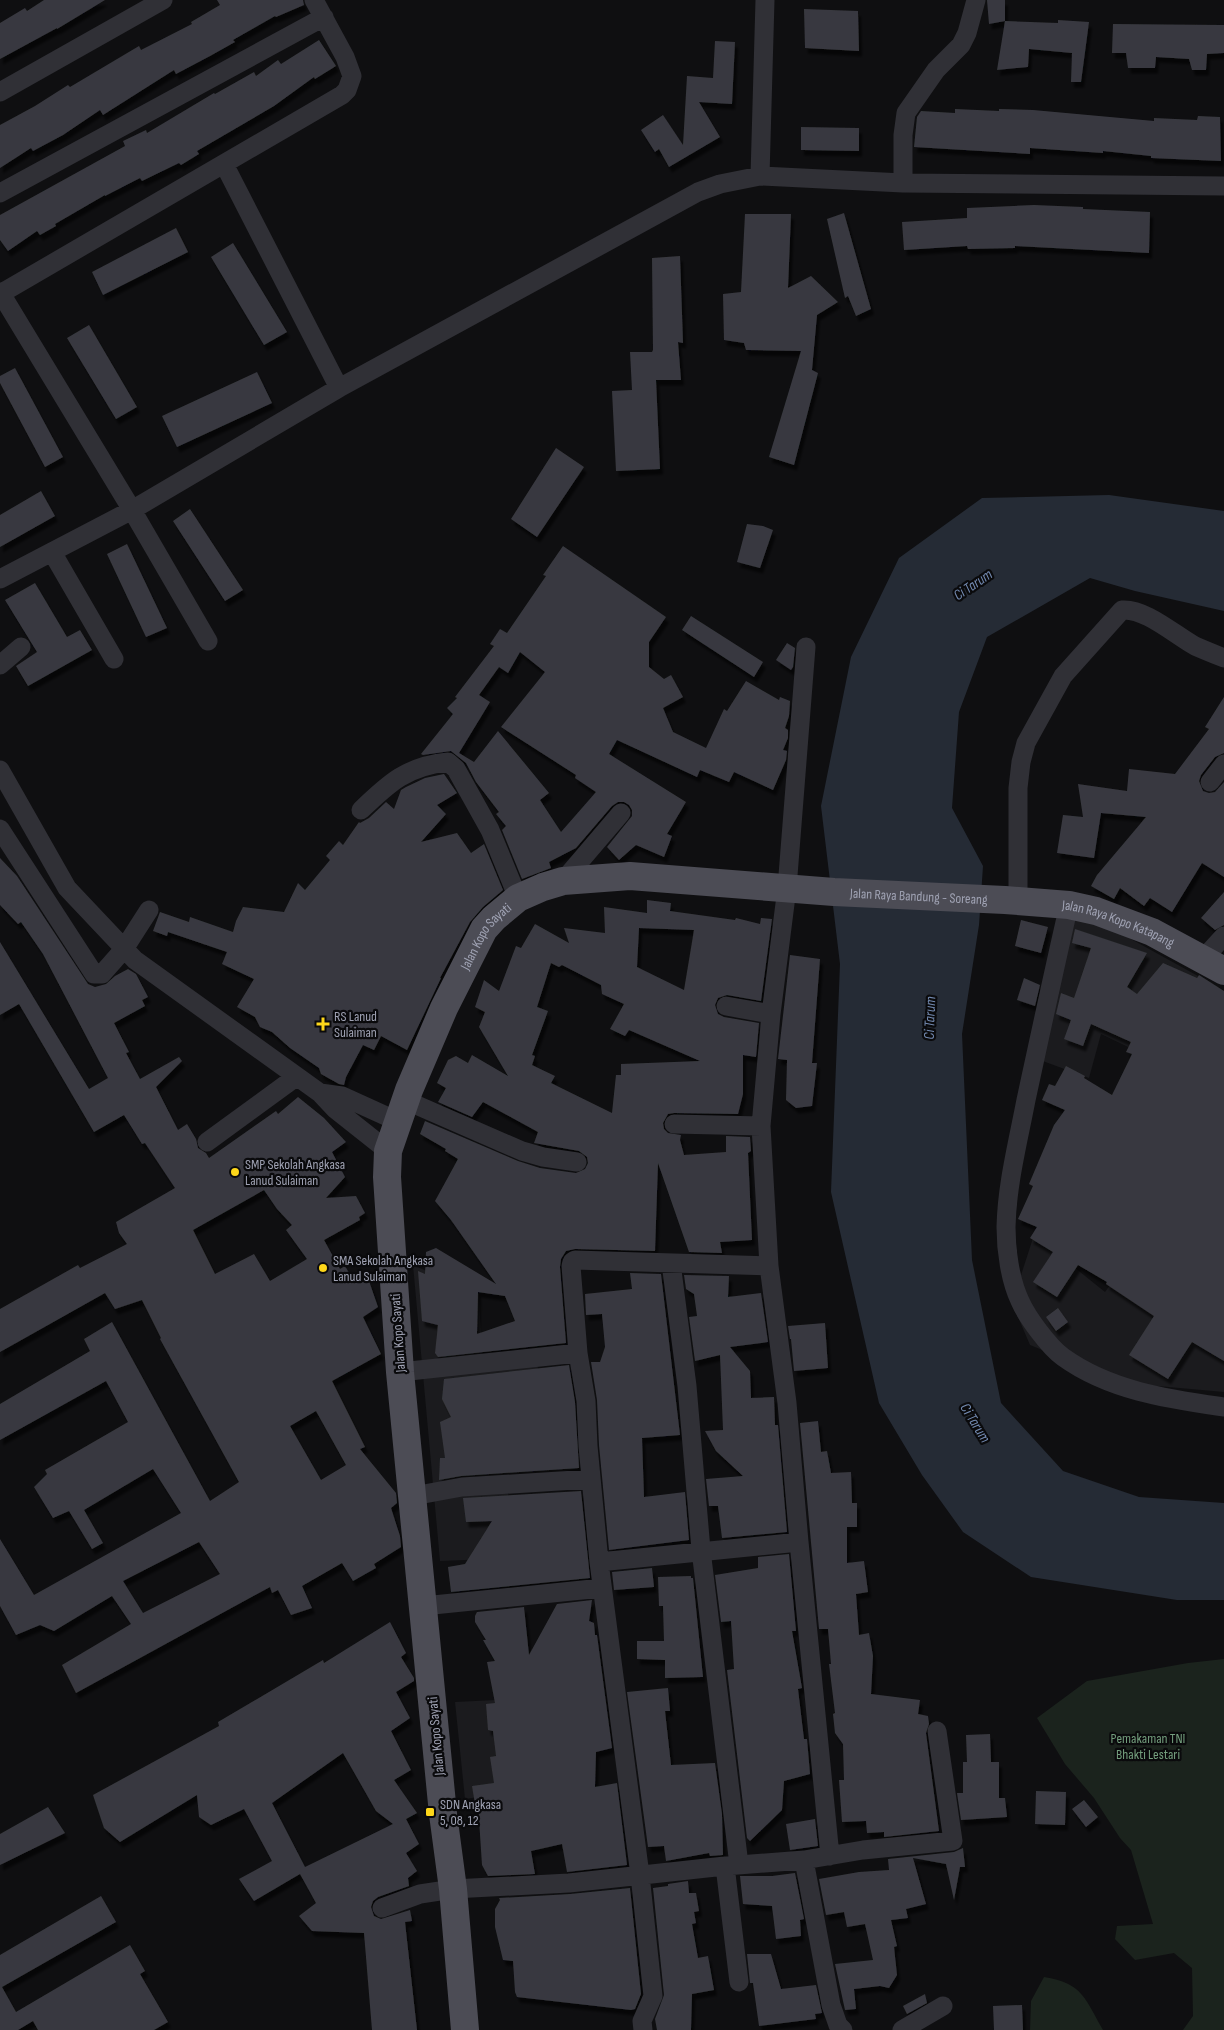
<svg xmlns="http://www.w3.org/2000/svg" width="1224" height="2030" font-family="'Sofia Sans Condensed',sans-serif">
<defs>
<filter id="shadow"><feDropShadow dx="3" dy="5.5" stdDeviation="1" flood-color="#0009"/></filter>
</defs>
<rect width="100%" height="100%" fill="#0f0f11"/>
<path fill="#1b1b1e" d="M1059,916L1102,923L1198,976L1145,1055L1101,1034L1089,1078L1029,1056Z
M1204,1155L1224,1170V1392L1124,1383L1030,1345L1012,1303L1034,1235L1105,1292Z
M413,1265L479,1294L482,1362L537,1358L543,1439L586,1440L588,1466L507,1484L517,1558L440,1561Z
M559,1697L567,1784L465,1799L455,1702Z"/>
<path fill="#1b231d" d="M1224,1659V2030H1183L1193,2016L1192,1968L1174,1953L1135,1960L1115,1939L1117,1926L1153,1924L1131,1850L1120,1838L1094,1798L1065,1764L1037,1718L1087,1681L1188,1663Z
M1044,1977C1083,1983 1085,1999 1103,2030H1030L1031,2001Z"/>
<path fill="#252b35" d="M1109,495L1224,511V611L1135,591L1090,578L987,637L959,712L952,808L983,866L979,925L962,1034L972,1260L1001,1403L1063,1471L1139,1497L1224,1503V1600H1177L1031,1577L963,1532L922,1475L879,1403L831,1192L840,964L821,806L851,657L899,558L982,498Z"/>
<path fill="#38393f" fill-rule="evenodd" filter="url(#shadow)" d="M44,0H105L57,29V28L0,59V23L25,8L27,11Z
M217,0H303L304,5L276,17L275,16L233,40L235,42L210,56L176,74L174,70L103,115L100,110L63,135L33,151L31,148L0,168V125L35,106L68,85L70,87L139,46L141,50L192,24L191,22L220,5Z
M987,0H1005V21L989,24Z
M804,9L858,11L859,51L805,48Z
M1058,20L1089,22L1081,82H1071L1072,53L1029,49L1028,67L997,70L1005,21L1058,23Z
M1113,24L1224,25V53L1207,54L1206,70H1192L1189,59L1156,57L1155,68H1128L1126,53H1112Z
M319,40L336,66L315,79L314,77L274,106L197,151L199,154L181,165L179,163L142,181L140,178L105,196V195L55,224L56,226L40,235L37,231L8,251L0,240V215L125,146L123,141L146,130L147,133L214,93L215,94L254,72L256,76L278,60L281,64Z
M715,41L735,42L732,104L699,102L720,137L669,167L659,149L655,152L641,130L663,115L683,145L687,76L713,78Z
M955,109L999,111V109L1033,110L1154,121V118L1197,120L1198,116L1220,117L1221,161L1151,158V156L1103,151V153L1030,148V154L914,147L917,117L921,111L955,113Z
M801,127L859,128V151L801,150Z
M1034,205L1083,207V209L1150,212L1149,253L1015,246V248L968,249L967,246L904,250L902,222L967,218V208Z
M844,213L871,309L856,316L848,296L845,298L827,219Z
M745,214H791L788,288L811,276L838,302L817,315L812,370L818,373L794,465L769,457L801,351L746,350L744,343L724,340L723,294L741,292Z
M176,228L188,252L103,295L92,272Z
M233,243L287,332L264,345L211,257Z
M680,256L683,343L678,342L681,380H656L660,469L616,471L612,391L632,390L630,352H652L653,350L652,258Z
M89,325L137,407L116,419L67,338Z
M15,368L63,457L45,467L0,383V376Z
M257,372L272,403L177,447L162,416Z
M556,448L584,467L537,537L511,519Z
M41,491L55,516L0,547V515Z
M190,509L243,590L225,601L173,521Z
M747,524L763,526L773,530L760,568L737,562Z
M127,544L167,628L146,637L107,554Z
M563,546L666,617L649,642V667L664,679L671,675L683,697L663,708L673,732L706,748L724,709L727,711L746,681L779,700L780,697L790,701L789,716L785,728L788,730V738L783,750L787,751L786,760L773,790L734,772L729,782L700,770L697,777L617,740L609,754L686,802L667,834L672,836L664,857L636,845L619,860L607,847L632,816V810L629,805L624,802H618L612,806L576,848L549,862L551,868L522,879L502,830L506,826L496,814L499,812L476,782L466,763L451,751L423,755L421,754L453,714L447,708L457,698L455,697L494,646L490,644L500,629L507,633L546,576L543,575ZM520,652L545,672L501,727L576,775L575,778L596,792L561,832L540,800L549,793L498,731L474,762L459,753L490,702L479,695L499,667L508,673Z
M35,583L67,637L80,630L92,650L28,686L16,666L37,652L5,600Z
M691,616L763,662L754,677L682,630Z
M787,643L795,648L793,667L791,670L776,660Z
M1224,697V753L1215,757L1201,775L1199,781L1203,791L1209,793L1215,792L1224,782V877L1202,863L1172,912L1150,898L1144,906L1120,888L1114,899L1091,886L1097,875L1146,817L1101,813L1094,858L1057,853L1063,815L1083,817L1078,784L1127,791L1129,769L1175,774L1209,729L1205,727Z
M444,774L457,793L437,805L446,814L421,842L457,833L471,853L484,844L503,890L483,907L470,922L440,978H441L407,1050L381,1036L374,1050L363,1045L346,1077L344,1085L339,1084L321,1074L319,1068L290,1048L272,1032L260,1027L255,1017L237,1007L254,979L222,964L227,952L168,932L167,936L153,931L160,912L189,922L190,917L233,932L236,921L243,907L284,912L298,883L305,890L330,860L326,856L339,841L343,845L359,822L360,823L369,818L386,802L394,809L401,790L406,787L425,778Z
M0,858L17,876L88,984L95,987L106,984L115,976L128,969L136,974L148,997L142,1000L145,1006L114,1023L129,1052L126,1053L140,1079L179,1057L182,1061L156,1087L178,1130L187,1124L196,1139L198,1148L206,1153L209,1158L276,1111L278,1114L298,1097L324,1118L346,1142L332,1152L345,1177L326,1198L356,1196L365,1213L359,1217L360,1220L324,1240L340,1269L345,1266L355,1283L369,1281L378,1307L363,1317L381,1354L332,1381L365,1447L360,1449L396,1493L397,1503L391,1508L400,1536L401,1547L374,1564L376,1568L353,1581L342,1563L302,1586L312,1608L291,1615L278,1590L272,1593L270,1587L76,1693L62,1665L131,1624L112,1596L54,1631L40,1625L16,1635L0,1606V1539L34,1595L181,1513L153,1469L84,1510L103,1543L92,1549L69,1511L53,1518L34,1487L47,1474L45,1470L128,1422L106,1381L0,1440V1404L90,1351L84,1339L112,1322L210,1501L239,1482L160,1339L161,1338L142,1300L115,1309L105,1293L0,1352V1309L78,1265L80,1268L127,1244L119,1233L116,1222L175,1188L145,1143L142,1144L124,1115L94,1132L19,1004L0,1015V942L89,1089L108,1078L43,954L21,922L18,924L0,905ZM264,1190L277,1209L292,1225L286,1230L307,1259L270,1281L254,1254L215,1274L193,1230ZM316,1411L346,1465L321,1480L290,1426ZM199,1542L220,1574L143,1613L123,1581Z
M1224,892V925L1215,930L1201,918Z
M647,900L671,903L670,911L735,920L736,918L760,924L761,918L772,919L761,1001L727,995L718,998L715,1005L718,1014L724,1017L759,1023L756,1057L743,1055V1094L738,1114L674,1113L668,1114L663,1123L664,1129L668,1133L681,1135L680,1140L684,1155L726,1152V1136L750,1137L751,1151L748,1153L752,1240L720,1242L722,1253L689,1252L658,1163L655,1251L575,1249L566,1251L561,1259L560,1267L566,1343L438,1357L435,1353L438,1325L422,1321L418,1271L425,1274L426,1252L436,1248L496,1284L451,1220L435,1201L458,1159L445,1151L446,1149L420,1134L425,1121L518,1161L540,1168L576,1173L585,1169L588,1163L587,1157L579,1151L534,1143L538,1132L483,1102L472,1117L438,1102L446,1088L437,1083L448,1060L456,1056L468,1063L472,1055L508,1076L479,1027L485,1012L475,1007L484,980L499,991L516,946L521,948L535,924L569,943L564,928L605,933L604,907L647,913ZM639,928L694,930L684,990L637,967ZM551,963L559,967L562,965L601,985L602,994L624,1004L610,1029L625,1036L629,1030L700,1061L621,1064V1075H616L612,1113L551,1083L555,1076L532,1065L535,1056L532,1055L548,1011L537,1007ZM478,1292L505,1296L515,1321L477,1334Z
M1021,920L1048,927L1041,953L1015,946Z
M1075,929L1147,953L1127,987L1137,994L1163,963L1197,978L1199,975L1224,991V1361L1192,1342L1168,1379L1129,1355L1154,1316L1106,1284L1107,1282L1078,1265L1057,1297L1033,1282L1053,1252L1030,1238L1037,1227L1018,1219L1033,1186L1029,1184L1054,1125L1065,1110L1042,1100L1049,1084L1055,1086L1066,1066L1085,1076L1084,1078L1112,1095L1132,1054L1126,1052L1131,1042L1091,1024L1083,1046L1064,1039L1071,1020L1056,1014L1061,993L1074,998L1091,948L1072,943Z
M790,955L820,959L812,1063H817L812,1106L796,1108L786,1100L787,1060L778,1059Z
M1024,978L1040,985L1035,1006L1017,1000Z
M630,1273L661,1274L680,1435L642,1438L644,1497L685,1492L689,1540L609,1550L599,1445L597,1400L591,1362H600L605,1347L602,1314L586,1315L585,1294L632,1289Z
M684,1275L729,1276L728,1297L761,1293L768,1342L730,1347L750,1371L751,1398L774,1397L775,1425H778L787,1532L722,1538L718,1506H709L706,1479L743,1476L716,1451L705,1431L723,1430L720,1355L695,1361L689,1317L697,1316L694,1294L686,1289Z
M1058,1308L1068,1322L1056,1331L1046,1317Z
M825,1323L828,1368L794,1371L791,1339H790L788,1326Z
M569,1365L575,1402L579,1468L461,1476L439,1480L440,1458H445L440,1422L451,1417L442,1399L444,1379Z
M818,1421L821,1452L827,1451L831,1473L851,1472L852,1503H857V1527H847V1563L864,1561L868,1592L856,1594L859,1635L869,1633L873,1656L871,1694L920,1700L918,1714L928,1716L929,1724L926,1733L939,1831L884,1837V1832L867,1833L866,1821L842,1822L839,1780H844L843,1744L835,1733L833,1714L835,1713L829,1664H831L828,1629H819L800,1423Z
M581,1491L590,1578L451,1592L448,1567L465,1564L492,1521L466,1522L463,1498Z
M789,1554L796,1631H792L802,1688L798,1689L804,1739H807L810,1774L784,1781L782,1810L750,1841L747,1838L727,1670L734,1669L731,1621L721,1622L715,1575L758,1568V1557Z
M652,1568L654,1587L614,1590L612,1572Z
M691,1576V1578H693L703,1677L665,1678V1660L637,1659V1641H664L663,1606H659L658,1577Z
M592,1600L589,1621L594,1623L595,1635H597L612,1748L596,1752L595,1787L617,1783L627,1865L567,1872L562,1844L531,1851L535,1874L488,1876L482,1865L478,1804H475L472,1786L494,1783L490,1757L496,1756L493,1731L488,1730L486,1704L495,1703L487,1662L495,1661L483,1640H486L475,1622V1616L477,1612L524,1607L529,1655L557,1604Z
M390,1622L406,1653L401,1657L414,1678V1681L396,1692L410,1718L391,1731L411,1770L394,1780L417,1813L406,1819L419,1844L406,1853L417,1871L408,1878L409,1886L378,1897L373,1901L371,1907L374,1916L381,1919L410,1910L412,1921L405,1922L417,2030H372L364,1933L312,1931L299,1916L316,1903L300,1874L254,1901L239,1879L272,1861L244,1809L211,1825L199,1817L197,1795L120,1842L104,1828L93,1795L219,1726L218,1722L323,1660L324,1663ZM343,1753L376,1811L393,1824L305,1867L272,1803Z
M668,1688L670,1711H665L671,1765L715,1763L722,1814L723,1855L710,1856L709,1853L666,1861L664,1846L648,1847L627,1692Z
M990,1734L991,1762H999V1798H1005L1007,1817L961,1820L957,1793H963V1762H967L966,1735Z
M1036,1791L1066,1792L1065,1825L1035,1824Z
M1084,1800L1098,1817L1086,1827L1072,1809Z
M48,1807L65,1833L0,1865V1834Z
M815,1819L818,1846L790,1850L786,1824Z
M963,1848L965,1867H960L954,1900L946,1864L913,1858L926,1904L906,1909L908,1918L891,1920L897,1946L894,1947L897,1975L889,1988L880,1986L854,1989L856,2009L845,2010L835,1964L873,1960L865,1924L847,1927L844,1912L826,1915L819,1879L859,1872L889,1870L888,1859L954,1852Z
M795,1873L804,1919L800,1920L801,1936L776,1939L772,1906L743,1904L740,1876H772Z
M688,1881L689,1893H696L699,1911L694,1912L696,1923L692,1924L698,1958L708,1956L714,1990L692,1994L691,2030H657L655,2019L664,1995L653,1888L668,1886V1884Z
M630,1888L641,1994L635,2009L631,2010L517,1997L515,1992L513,1961L503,1960L495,1927V1909L500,1900L499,1898L570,1894Z
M101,1896L116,1922L2,1987L16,2012L130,1945L145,1971L140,1974L168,2022L154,2030H38L33,2021L18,2030H0V1955Z
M747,1954H771L781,1989L816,1985L822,2013L815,2014L816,2019L759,2026L753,1983H750Z
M925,1994L927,2003L907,2014L903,2006Z
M1022,2005L1023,2030H994L993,2006Z"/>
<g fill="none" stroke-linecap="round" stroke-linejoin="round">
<path stroke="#303036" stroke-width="19" d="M0,92L163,0
M224,164L339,388
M760,176L903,183L1224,186
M903,183V135L906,113L936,70L961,45L967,33L976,0
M0,193L324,17
M0,292L132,510L208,641
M0,294L342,95L347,90L352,76L345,57L314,0
M52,552L114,659
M0,579L132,510L339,388L698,192L720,184L760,176L765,0
M0,665L21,647
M0,770L67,888L135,960L320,1093L335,1109L388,1151
M1210,782L1224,764
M361,810C389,783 407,766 448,762L456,769L490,830L518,898
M0,829L94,974H102L124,949L149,910
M563,881L621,813
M1018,901V788L1021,762L1026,743L1063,676L1122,610C1145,608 1175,635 1195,646C1204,650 1214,654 1224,658
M1069,905C1054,970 1040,1035 1026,1100C1018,1142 1007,1184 1006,1227C1006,1250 1010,1280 1020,1301C1027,1317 1049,1347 1063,1357C1110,1391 1169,1399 1224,1407
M1203,959L1224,936
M726,1006L771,1014
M320,1093L342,1096L397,1121
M405,1100L522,1151L543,1157L577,1162
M674,1124L761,1126
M207,1142L296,1077
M671,1263L687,1386L701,1550L739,1865
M400,1372L578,1353
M413,1496L462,1487L591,1479
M799,1542L787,1403L769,1266L761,1126L771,1014L787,888L806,647
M599,1562L799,1542L830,1856
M423,1606L602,1588
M804,1860L831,2005L838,2025L843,2030
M725,1866L739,1982
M382,1908L420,1894L453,1889L569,1883L725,1866L804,1860L863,1850L953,1841L937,1731
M643,2030L642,2021L653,1996L640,1875L599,1562L588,1446L586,1401L578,1353L571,1266L572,1262L575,1260L769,1266
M902,2030L943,2006"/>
<path stroke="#4c4c55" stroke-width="28" id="s1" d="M465,2030L453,1889L443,1814L400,1372L387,1177L388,1151L409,1090L444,1008L484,929L494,918L518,898L543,887L563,881L630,876L834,892L1005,900L1069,905L1096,911L1152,932L1224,971"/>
</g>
<g fill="#fed71a" stroke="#0a0a0c" stroke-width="2">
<path d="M320.5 1016.5h5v5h5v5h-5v5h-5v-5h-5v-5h5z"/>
<circle cx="235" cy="1172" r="5"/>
<circle cx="323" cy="1268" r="5"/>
<rect x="425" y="1807" width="10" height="10" rx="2.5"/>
</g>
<g text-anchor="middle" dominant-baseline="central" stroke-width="4.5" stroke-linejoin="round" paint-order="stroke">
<g font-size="14" fill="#9fa2b3" stroke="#0a0a0c">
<text stroke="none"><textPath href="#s1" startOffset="1576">Jalan Raya Bandung - Soreang</textPath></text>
<text stroke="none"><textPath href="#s1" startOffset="1779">Jalan Raya Kopo Katapang</textPath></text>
<text stroke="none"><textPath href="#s1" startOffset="1120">Jalan Kopo Sayati</textPath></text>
<text transform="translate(398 1333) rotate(-94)">Jalan Kopo Sayati</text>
<text transform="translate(436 1736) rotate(-95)">Jalan Kopo Sayati</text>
</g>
<g font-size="14" fill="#9fa2b3" stroke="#0a0a0c" text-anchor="start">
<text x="334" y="1016">RS Lanud<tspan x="334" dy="16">Sulaiman</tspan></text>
<text x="245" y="1164">SMP Sekolah Angkasa<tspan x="245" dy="16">Lanud Sulaiman</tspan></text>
<text x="333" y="1260">SMA Sekolah Angkasa<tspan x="333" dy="16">Lanud Sulaiman</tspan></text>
<text x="440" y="1804">SDN Angkasa<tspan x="440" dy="16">5, 08, 12</tspan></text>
</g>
<g font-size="14" fill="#749f7e" stroke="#0a0a0c">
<text x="1148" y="1738">Pemakaman TNI<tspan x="1148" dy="16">Bhakti Lestari</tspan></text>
</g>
<g font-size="15" font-style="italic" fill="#738ab1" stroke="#0a0a0c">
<text transform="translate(973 585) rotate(-34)">Ci Tarum</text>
<text transform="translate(930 1018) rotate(-88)">Ci Tarum</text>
<text transform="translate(975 1423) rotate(58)">Ci Tarum</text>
</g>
</g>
</svg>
